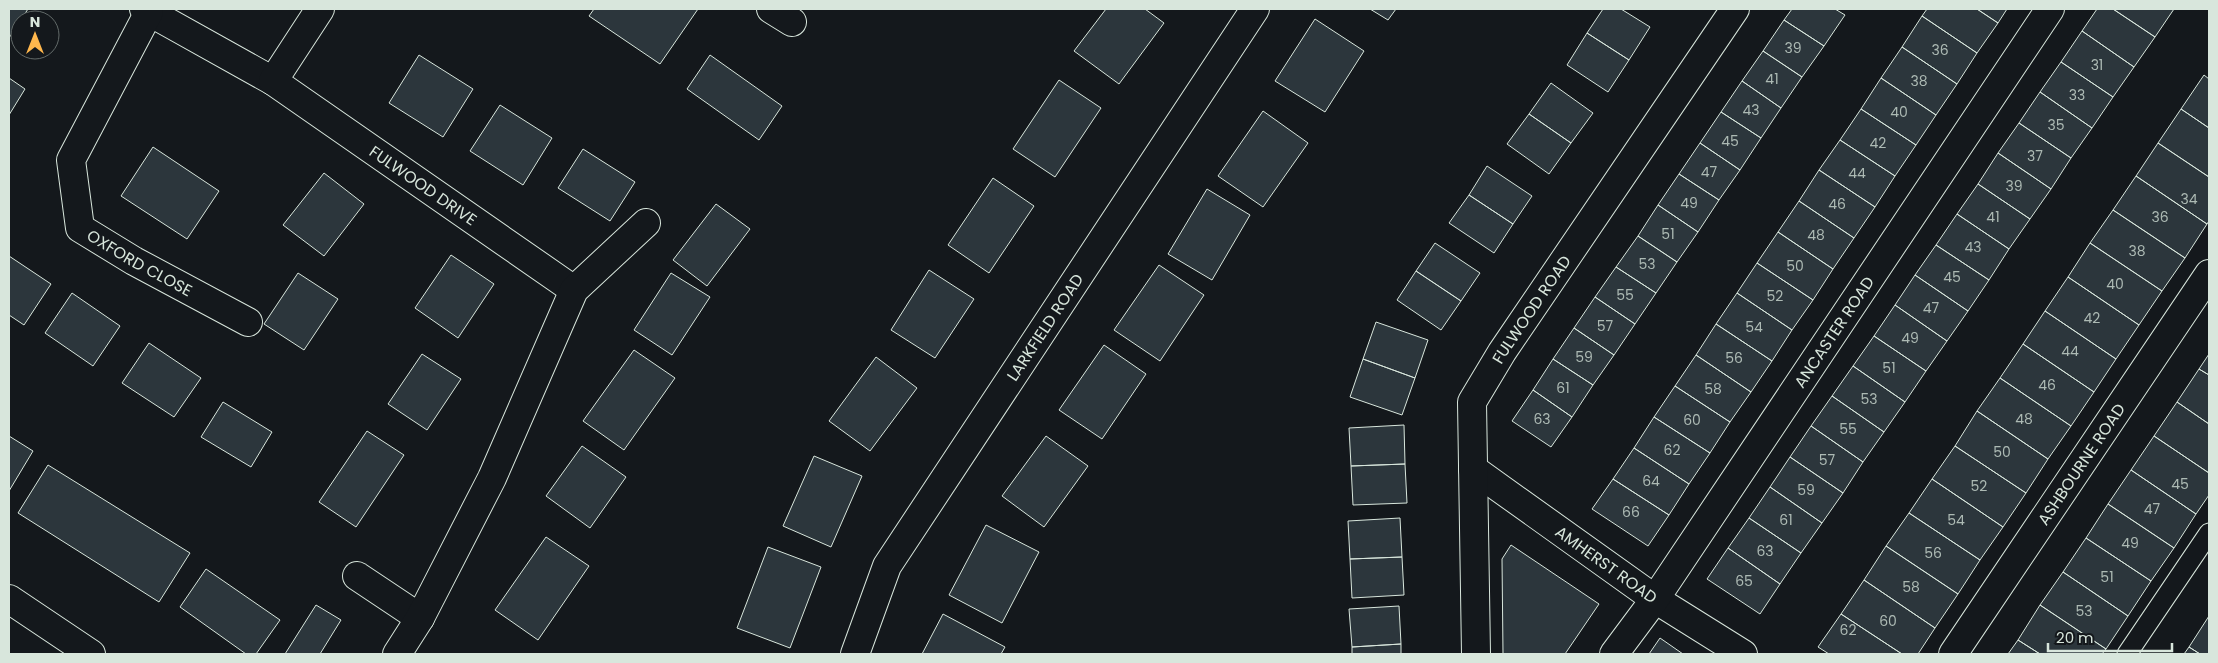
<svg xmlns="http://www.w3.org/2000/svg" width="2218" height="663" font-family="Poppins,sans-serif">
<rect width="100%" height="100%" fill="#14181c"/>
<path fill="#2c363c" stroke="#d8e6dc" d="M9,9H28L9,38Z
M594,9H698L660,64L589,16Z
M1106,9H1145L1164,23L1119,84L1074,51Z
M1370,9H1396L1388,20Z
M1603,9H1621L1650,27L1629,60L1587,33Z
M1792,9H1835L1845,15L1824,46L1784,20Z
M1927,9H1977L1998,23L1977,53L1922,16Z
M1977,9H2007L1998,23Z
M2097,9H2113L2155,37L2134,67L2082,31Z
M2113,9H2174L2155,37Z
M1922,16L1977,53L1957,84L1902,47Z
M1315,19L1364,51L1325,112L1275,81Z
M1784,20L1824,46L1802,77L1763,51Z
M2082,31L2134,67L2113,97L2061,62Z
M1587,33L1629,60L1608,92L1567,65Z
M1902,47L1957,84L1936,115L1881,78Z
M1763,51L1802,77L1781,108L1742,81Z
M419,55L473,89L443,137L389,103Z
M710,55L782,106L759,140L687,89Z
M2061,62L2113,97L2092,128L2040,92Z
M2204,75L2209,79V128L2181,109Z
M9,78L25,89L9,115Z
M1881,78L1936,115L1916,145L1861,109Z
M1059,80L1101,108L1055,177L1013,149Z
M1742,81L1781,108L1761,138L1721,112Z
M1551,83L1593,113L1571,143L1529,114Z
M2040,92L2092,128L2071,158L2019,123Z
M500,105L552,138L523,185L470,151Z
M1861,109L1916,145L1895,176L1840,140Z
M2181,109L2209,128V177L2158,143Z
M1263,111L1308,143L1263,207L1218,176Z
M1721,112L1761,138L1740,170L1700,143Z
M1529,114L1571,143L1549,174L1507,144Z
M2019,123L2071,158L2051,189L1998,153Z
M1840,140L1895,176L1875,207L1819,170Z
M1700,143L1740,170L1719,200L1679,174Z
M2158,143L2209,177V221L2207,224L2136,176Z
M153,147L219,191L187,239L121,196Z
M583,149L635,182L610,221L558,188Z
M1998,153L2051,189L2030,219L1978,184Z
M1487,166L1532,196L1513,224L1469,195Z
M1819,170L1875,207L1854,238L1799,201Z
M324,173L364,204L324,256L283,225Z
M1679,174L1719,200L1698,232L1658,205Z
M2136,176L2207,224L2185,258L2113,210Z
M993,178L1034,206L989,273L948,245Z
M1978,184L2030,219L2009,249L1957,214Z
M1207,189L1250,215L1212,280L1168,254Z
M1469,195L1513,224L1494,253L1449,223Z
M1799,201L1854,238L1833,269L1778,232Z
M716,204L750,229L707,286L673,260Z
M1658,205L1698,232L1677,262L1638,236Z
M2113,210L2185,258L2162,291L2090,243Z
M1957,214L2009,249L1989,280L1936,245Z
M1778,232L1833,269L1813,300L1757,263Z
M1638,236L1677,262L1656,293L1616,267Z
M1435,243L1480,273L1461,301L1416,271Z
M2090,243L2162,291L2139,325L2068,277Z
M1936,245L1989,280L1968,311L1915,275Z
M451,255L494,284L458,338L415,308Z
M9,256L51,284L24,325L9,315Z
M1757,263L1813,300L1792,330L1737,293Z
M1159,265L1204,295L1160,361L1114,330Z
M1616,267L1656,293L1635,324L1595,297Z
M929,270L974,299L935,358L891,330Z
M1416,271L1461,301L1441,330L1397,300Z
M298,273L338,299L304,350L264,324Z
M671,273L710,297L672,355L634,330Z
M1915,275L1968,311L1947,341L1895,305Z
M2068,277L2139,325L2116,359L2045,311Z
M72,293L120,326L93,366L45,333Z
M1737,293L1792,330L1772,361L1716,324Z
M1595,297L1635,324L1614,355L1574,328Z
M1895,305L1947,341L1926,371L1874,336Z
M2045,311L2116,359L2094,392L2023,344Z
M1376,322L1428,340L1415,378L1363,359Z
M1716,324L1772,361L1751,392L1696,355Z
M1574,328L1614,355L1593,385L1553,359Z
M1874,336L1926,371L1905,402L1853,366Z
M149,343L201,378L174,417L122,383Z
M2023,344L2094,392L2071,426L2000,378Z
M1104,345L1146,374L1102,439L1059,410Z
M634,350L675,378L624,450L583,421Z
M422,354L461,379L427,430L388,404Z
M2209,354V375L2199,369Z
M1696,355L1751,392L1730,422L1675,386Z
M876,357L917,388L870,451L829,421Z
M1363,359L1415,378L1402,415L1350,397Z
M1553,359L1593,385L1572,417L1533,390Z
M1853,366L1905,402L1884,432L1832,396Z
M2199,369L2209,375V424L2177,402Z
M2000,378L2071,426L2048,459L1977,411Z
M1675,386L1730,422L1710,453L1654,417Z
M1533,390L1572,417L1551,447L1512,421Z
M1832,396L1884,432L1863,462L1811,426Z
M223,402L272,432L251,467L201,437Z
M2177,402L2209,424V473L2154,436Z
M1977,411L2048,459L2026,493L1955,446Z
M1654,417L1710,453L1689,484L1634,448Z
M1404,425L1405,464L1351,466L1349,428Z
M1811,426L1863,462L1843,493L1790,457Z
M367,431L404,455L356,527L319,502Z
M9,436L33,451L9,491Z
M1046,436L1088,466L1044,527L1002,496Z
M2154,436L2209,473V495L2196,514L2131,470Z
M582,446L626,477L590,528L546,496Z
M1955,446L2026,493L2003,527L1932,479Z
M1634,448L1689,484L1669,515L1613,479Z
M814,456L862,476L831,547L783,526Z
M1790,457L1843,493L1822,523L1770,487Z
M1405,464L1407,503L1353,505L1351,466Z
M48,465L190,553L159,602L18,513Z
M2131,470L2196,514L2174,548L2108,504Z
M1613,479L1669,515L1648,546L1592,509Z
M1932,479L2003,527L1980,560L1909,513Z
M1770,487L1822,523L1801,553L1749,518Z
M2108,504L2174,548L2151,581L2086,538Z
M1909,513L1980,560L1958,594L1886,546Z
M1400,518L1402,557L1350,559L1348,521Z
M1749,518L1801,553L1780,584L1728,548Z
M986,525L1039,552L1002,623L949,595Z
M546,537L589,566L538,640L495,610Z
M2086,538L2151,581L2128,616L2063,572Z
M1511,545L1599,604L1565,654H1503L1502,559Z
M1886,546L1958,594L1935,628L1864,580Z
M768,547L821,567L790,648L737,628Z
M1728,548L1780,584L1760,614L1707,579Z
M1402,557L1404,595L1352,598L1350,559Z
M206,569L280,620L256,654H246L180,607Z
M2063,572L2128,616L2106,649L2040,605Z
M1864,580L1935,628L1918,654H1902L1841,614Z
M316,605L341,620L320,654H285Z
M2040,605L2106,649L2102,654H2040L2018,640Z
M1399,606L1401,644L1352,647L1349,609Z
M943,614L1005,647L1001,654H922Z
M1841,614L1902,654H1829L1818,647Z
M2209,616V654H2200L2189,647Z
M1660,638L1683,654H1649Z
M2018,640L2040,654H2008Z
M1401,644V654H1352V647Z
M2189,647L2200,654H2184Z"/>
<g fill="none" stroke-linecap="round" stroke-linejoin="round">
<g stroke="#d8e6dc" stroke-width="21">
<path id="service" d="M2127,654L2209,533"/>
</g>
<g stroke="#d8e6dc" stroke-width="30">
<g id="minor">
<path d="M144,9L273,81"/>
<path id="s1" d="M320,9L273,81L574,290"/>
<path d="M771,9L792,22"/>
<path id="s2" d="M149,12L71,160L80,228L134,261L248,322"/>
<path id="s3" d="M1473,469L1655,599L1743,654"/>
<path d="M357,576L420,618"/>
<path d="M9,599L91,654"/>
<path d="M397,654L420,618L492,478L574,290L646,223"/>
<path id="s4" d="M855,654L887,566L1255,9"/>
<path id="s5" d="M1476,654L1472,402L1502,352L1735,9"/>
<path id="s6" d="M1614,654L1655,599L2050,9"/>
<path id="s7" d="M1953,654L2209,274"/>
</g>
</g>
<use href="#service" stroke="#14181c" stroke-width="19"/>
<use href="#minor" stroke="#14181c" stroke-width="28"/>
</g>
<g text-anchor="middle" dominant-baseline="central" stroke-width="4" stroke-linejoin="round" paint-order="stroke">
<g font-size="14" fill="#adbab4">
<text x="1793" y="48">39</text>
<text x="1940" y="50">36</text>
<text x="2097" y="65">31</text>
<text x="1772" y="79">41</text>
<text x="1919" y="81">38</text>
<text x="2077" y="95">33</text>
<text x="1751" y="110">43</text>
<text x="1899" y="112">40</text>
<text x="2056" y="125">35</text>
<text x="1730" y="141">45</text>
<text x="1878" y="143">42</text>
<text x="2035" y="156">37</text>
<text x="1709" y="172">47</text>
<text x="1857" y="173">44</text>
<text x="2014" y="186">39</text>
<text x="2189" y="199">34</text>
<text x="1689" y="203">49</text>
<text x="1837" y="204">46</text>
<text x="1993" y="217">41</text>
<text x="2160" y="217">36</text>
<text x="1668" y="234">51</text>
<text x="1816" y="235">48</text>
<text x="1973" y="247">43</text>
<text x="2137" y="251">38</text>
<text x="1647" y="264">53</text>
<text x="1795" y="266">50</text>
<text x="1952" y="277">45</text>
<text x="2115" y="284">40</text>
<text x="1625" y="295">55</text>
<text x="1775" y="296">52</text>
<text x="1931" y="308">47</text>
<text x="2092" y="318">42</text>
<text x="1605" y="326">57</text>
<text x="1754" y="327">54</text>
<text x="1910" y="338">49</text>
<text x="2070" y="351">44</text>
<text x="1584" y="357">59</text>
<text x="1734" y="358">56</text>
<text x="1889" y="368">51</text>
<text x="2047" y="385">46</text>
<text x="1563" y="388">61</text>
<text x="1713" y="389">58</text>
<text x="1869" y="399">53</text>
<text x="1542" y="419">63</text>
<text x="2024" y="419">48</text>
<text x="1692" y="420">60</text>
<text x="1848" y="429">55</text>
<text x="1672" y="450">62</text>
<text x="2002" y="452">50</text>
<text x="1827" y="460">57</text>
<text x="1651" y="481">64</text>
<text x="2180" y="484">45</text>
<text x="1979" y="486">52</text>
<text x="1806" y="490">59</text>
<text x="2152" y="509">47</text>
<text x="1631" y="512">66</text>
<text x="1786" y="520">61</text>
<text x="1956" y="520">54</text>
<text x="2130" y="543">49</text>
<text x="1765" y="551">63</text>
<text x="1933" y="553">56</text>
<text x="2107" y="577">51</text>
<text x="1744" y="581">65</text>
<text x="1911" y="587">58</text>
<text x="2084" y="611">53</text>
<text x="1888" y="621">60</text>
<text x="1848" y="630">62</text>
</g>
<g font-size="16" fill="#d8e6dc" stroke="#14181c">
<text stroke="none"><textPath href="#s1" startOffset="269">FULWOOD DRIVE</textPath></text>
<text stroke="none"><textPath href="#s2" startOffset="305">OXFORD CLOSE</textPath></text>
<text stroke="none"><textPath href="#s5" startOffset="362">FULWOOD ROAD</textPath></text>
<text stroke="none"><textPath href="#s4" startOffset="380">LARKFIELD ROAD</textPath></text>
<text stroke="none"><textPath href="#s6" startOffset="390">ANCASTER ROAD</textPath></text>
<text stroke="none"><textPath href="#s7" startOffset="229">ASHBOURNE ROAD</textPath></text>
<text stroke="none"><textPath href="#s3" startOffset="164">AMHERST ROAD</textPath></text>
</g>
</g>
<rect width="2218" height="663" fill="none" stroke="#d8e6dc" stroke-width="20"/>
<g transform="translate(35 35)"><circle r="24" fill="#14181c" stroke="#626a69"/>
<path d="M0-4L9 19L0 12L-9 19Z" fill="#ffb74d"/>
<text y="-8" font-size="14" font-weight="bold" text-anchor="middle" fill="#d8e6dc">N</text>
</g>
<path d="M2048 643v8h124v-8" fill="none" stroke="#d8e6dc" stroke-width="2.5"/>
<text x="2056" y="643" font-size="15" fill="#d8e6dc" stroke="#14181c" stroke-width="4" paint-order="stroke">20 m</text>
</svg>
